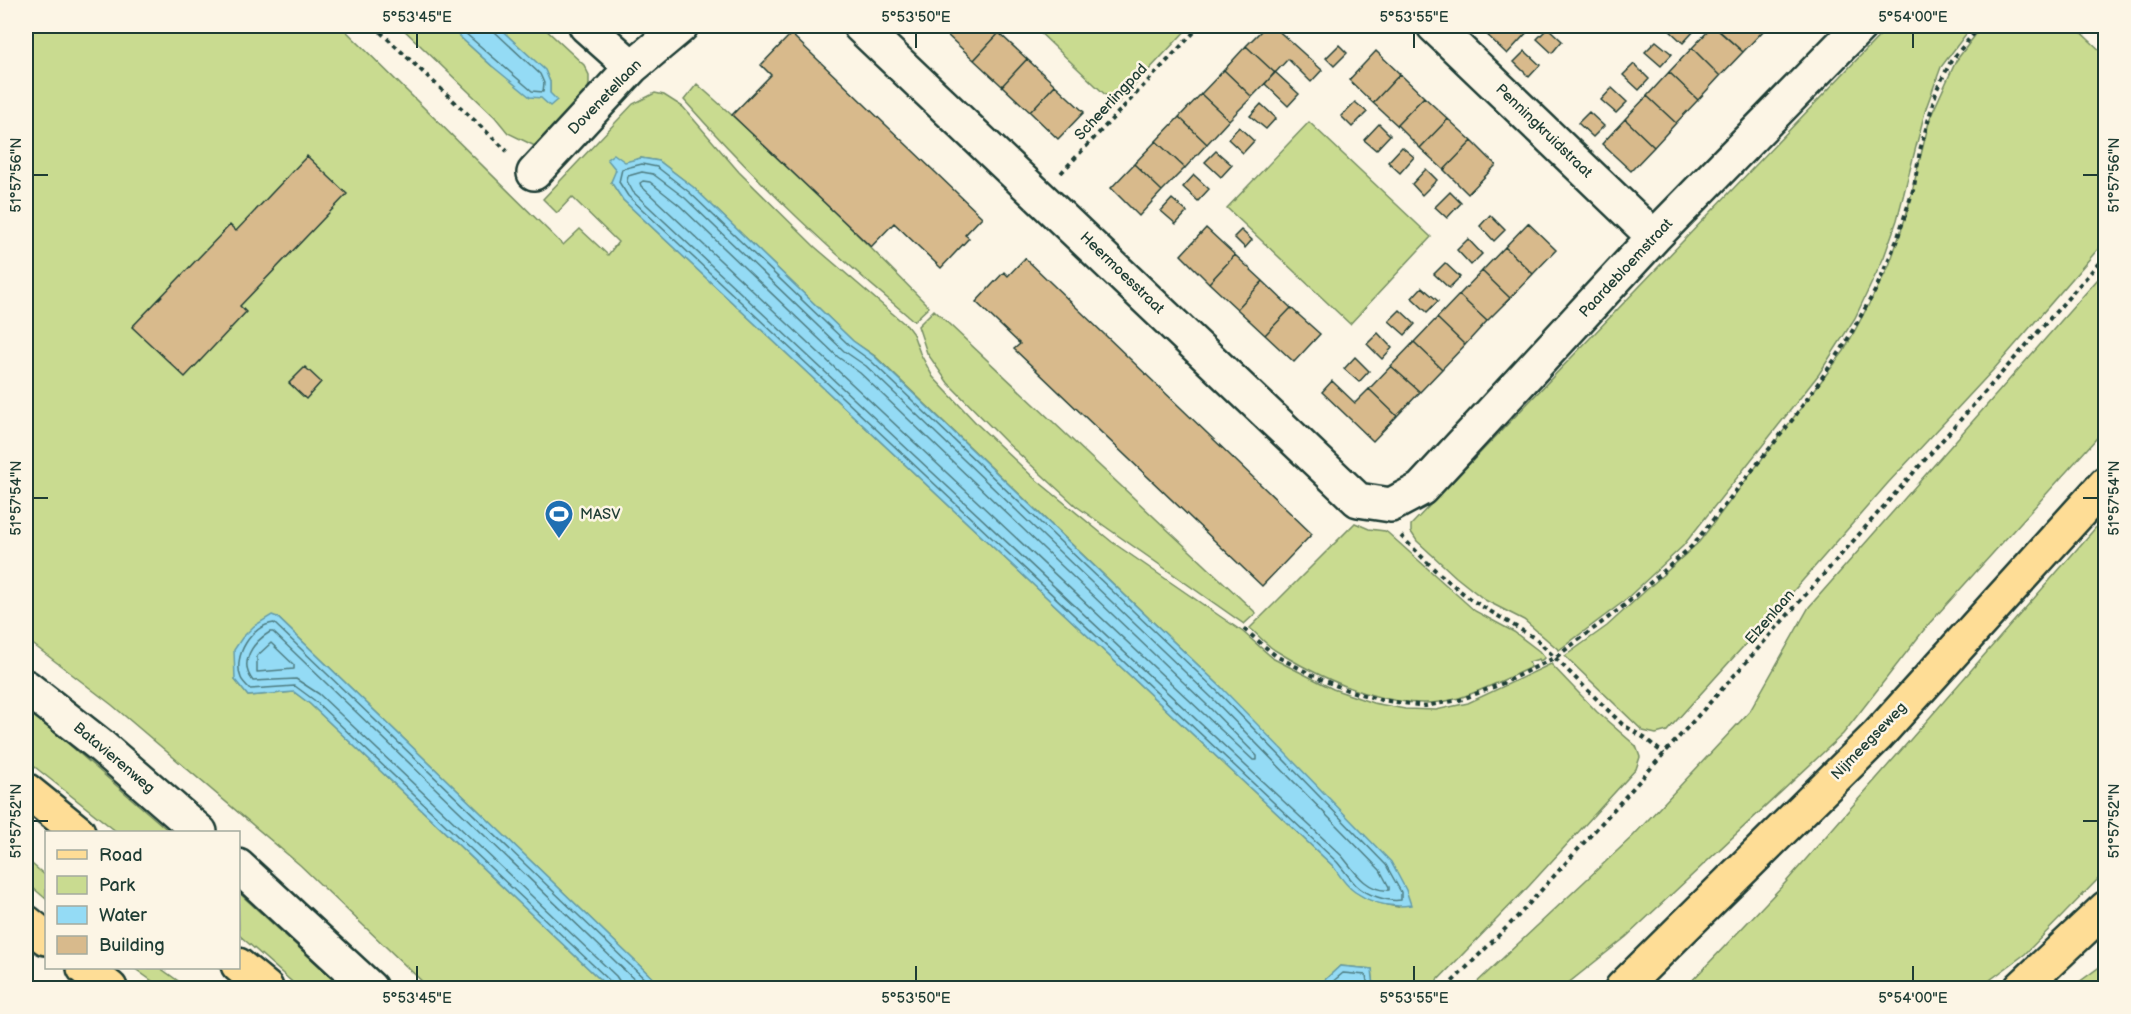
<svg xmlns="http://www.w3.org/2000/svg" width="2131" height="1014" font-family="'Balsamiq Sans',sans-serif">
<rect width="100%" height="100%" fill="#fcf5e5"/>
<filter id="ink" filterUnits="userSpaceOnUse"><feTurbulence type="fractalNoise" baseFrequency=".0167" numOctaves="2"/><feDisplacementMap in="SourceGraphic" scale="12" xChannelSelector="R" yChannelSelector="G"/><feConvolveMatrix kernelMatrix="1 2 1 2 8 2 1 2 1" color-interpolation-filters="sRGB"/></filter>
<g filter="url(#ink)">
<path fill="#c9db90" stroke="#748c62" stroke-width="1.5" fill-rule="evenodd" d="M26,26H341L563,245L580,229L608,255L618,242L572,197L557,213L543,199L633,104L655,93L664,95L683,107L739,172L815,247L907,326L913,334L920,353L933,377L978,425L1034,478L1112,542L1243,632L1274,659L1333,689L1373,703L1405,709L1436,710L1468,703L1551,664L1597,712L1636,746L1640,757L1636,769L1529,886L1430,988H1374L1372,969L1340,966L1316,988H663L277,617L235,680L248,696L294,692L310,704L609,988H429L300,865L112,705L26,639ZM641,158L659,161L693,187L853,341L875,356L1221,687L1398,907C1361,900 1356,895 1333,866L623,200L611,182C618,166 625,162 641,158Z
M400,26H448L492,66L550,93V82L545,71L497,26H542L584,65L589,75V84L586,97L537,147L508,133L495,117Z
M1033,26H1190L1116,105Z
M1889,26H1972L1941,67L1926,108L1897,220L1884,257L1855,318L1819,374L1683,546L1623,602L1559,650L1524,620L1485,600L1456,577L1417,541L1411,532V525Z
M1982,26H2074L2105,55V241L1994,369L1888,483L1789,596L1667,731L1656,734L1643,731L1565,656L1607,626L1699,542L1844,351L1889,266L1906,216L1930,118L1956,61Z
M697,84C778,155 854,230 929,307L914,321C832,253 755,180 684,100Z
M1309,122L1431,237L1350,324L1227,208Z
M2105,271V429L1927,626L1843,734L1626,937L1562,988H1471L1633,836L1750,711L1809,607Z
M934,310L1256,613L1244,624L1076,506L1007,443L948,383L927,353L918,326Z
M2105,517V872L2025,954L1979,988H1685L1786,882Z
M1355,523L1369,529L1385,531L1388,533L1475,611L1514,632L1539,651L1545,658L1540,661L1539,659L1529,662L1531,667C1508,678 1484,690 1459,698C1401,716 1327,682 1278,652C1267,646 1259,636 1250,628Z
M26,707L170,832H117L26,760Z
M26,859L46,876V899L26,882Z
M238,892L343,988H299L239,935Z
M2105,963V988H2071Z
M134,968H160L188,988H162Z"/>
<path fill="#94dbf5" stroke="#659ca8" stroke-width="1.5" d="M448,26H497L545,70L550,82V93L557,100L550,106L541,98L530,97L492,66Z
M614,154L625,162L641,158L659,161L693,187L853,341L874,356L1221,687L1391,862L1406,890L1411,905C1391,908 1371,903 1355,892C1346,886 1339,875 1333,866L623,200L611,182L616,170L607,159Z
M272,615L277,617L663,988H609L310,704L294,692L248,696L235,680L234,650L242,638L254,626Z
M1340,966L1372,969L1374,988H1316Z"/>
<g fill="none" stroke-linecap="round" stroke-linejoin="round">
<path stroke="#4e7c81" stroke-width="1.5" d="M457,26L532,91L543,92L544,83L540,74L495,32L493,26
M642,164L657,167L689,192L849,345L871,361L1217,691L1386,865L1401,892V900C1388,902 1366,895 1356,885C1349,878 1343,869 1337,862L628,196L619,182L622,169Z
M642,172L653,174L685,198L844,351L866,366L1211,697L1380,870L1389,887V890C1367,892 1354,871 1342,856L633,192L627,181L628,176Z
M643,181L650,182L679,205L838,357L860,373L1205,703L1257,756V760H1253L641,186L640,183Z
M271,643L294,665V669L257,672V656Z
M613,988L611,982L314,700L295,686L250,689C247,686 242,681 241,678C232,656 252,625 274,623L654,988
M621,988L620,982L616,976L319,694L296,679L253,681C238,662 253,642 270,632H273L643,988
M1325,988L1343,973L1366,975L1368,988"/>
</g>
<path fill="#d8ba8c" stroke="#1f3d34" stroke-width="1.5" d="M952,26H992L999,33L974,60L945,33Z
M1266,26H1273L1322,70L1311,82L1288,59L1275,73L1246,46Z
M1478,26H1526L1530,29L1507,54Z
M1671,26H1688L1694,31L1683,43L1668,29Z
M1713,26L1743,52L1720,76L1692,48Z
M1714,26H1762L1765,29L1743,52Z
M1548,28L1562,41L1552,53L1537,39Z
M999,33L1027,59L1002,86L974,60Z
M791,34L982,217L965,235L969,238L941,268L894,223L871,247L732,115L771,75L761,65Z
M1656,41L1672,54L1661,66L1645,52Z
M1339,45L1347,53L1334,66L1326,58Z
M1246,46L1275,73L1252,97L1224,70Z
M1692,48L1720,76L1698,100L1669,72Z
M1376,51L1400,74L1373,103L1349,80Z
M1525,51L1540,65L1529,77L1514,62Z
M1027,59L1055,85L1030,112L1002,86Z
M1634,64L1649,79L1639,90L1623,75Z
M1224,70L1252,97L1229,120L1201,94Z
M1275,72L1299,94L1288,106L1265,84Z
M1669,72L1698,100L1676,123L1647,96Z
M1400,74L1424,97L1397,125L1373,103Z
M1055,85L1084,112L1058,139L1030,112Z
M1612,88L1627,102L1616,113L1601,100Z
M1201,94L1229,120L1207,144L1179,117Z
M1647,96L1676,123L1654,147L1625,119Z
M1424,97L1448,119L1420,148L1397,125Z
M1355,102L1367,112L1352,127L1341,116Z
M1261,104L1276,118L1266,129L1250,116Z
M1589,112L1604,126L1593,137L1578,123Z
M1179,117L1207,144L1185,168L1156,141Z
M1448,119L1472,141L1444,170L1420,148Z
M1625,119L1654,147L1631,171L1602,144Z
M1379,124L1390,135L1376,150L1364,140Z
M1239,127L1254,141L1243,153L1228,139Z
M1156,141L1185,168L1162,191L1134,164Z
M1472,141L1496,165L1468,194L1444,170Z
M1402,147L1414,157L1400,173L1388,162Z
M1216,151L1232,165L1221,177L1205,162Z
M307,156L347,194L240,306L246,312L185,377L132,327L230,225L236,231Z
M1134,164L1162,191L1139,216L1111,188Z
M1426,169L1437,180L1422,195L1412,184Z
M1194,175L1209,189L1198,201L1183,187Z
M1450,192L1461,203L1447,218L1435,207Z
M1172,199L1187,212L1176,224L1161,211Z
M1490,215L1505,230L1494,241L1480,226Z
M1528,223L1556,250L1533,274L1505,247Z
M1206,228L1235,255L1209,283L1181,255Z
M1241,230L1252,240L1245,248L1234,237Z
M1468,239L1482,254L1471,265L1457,250Z
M1505,247L1533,274L1510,298L1482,271Z
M1235,255L1263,281L1237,309L1209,283Z
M1025,258L1312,534L1262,586L1014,349L1020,344L976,302L1004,272L1008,276Z
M1445,263L1460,277L1449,288L1434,274Z
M1482,271L1510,298L1487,321L1459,295Z
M1263,281L1291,308L1265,335L1237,309Z
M1422,287L1438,301L1427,312L1412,298Z
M1459,295L1487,321L1465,345L1437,318Z
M1291,308L1320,334L1294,362L1265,335Z
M1400,310L1415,324L1405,335L1389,321Z
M1437,318L1465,345L1442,369L1414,342Z
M1378,333L1392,348L1382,359L1367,344Z
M1414,342L1442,369L1420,392L1391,366Z
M1355,357L1369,371L1359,382L1344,369Z
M1391,366L1420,392L1397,416L1369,389Z
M305,367L321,382L306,399L289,383Z
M1332,381L1355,403L1369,389L1397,416L1373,441L1322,392Z"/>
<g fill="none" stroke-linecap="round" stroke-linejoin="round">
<g stroke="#1f3d34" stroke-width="38">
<path id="minor" d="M586,26L632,67
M860,26L1358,500L1391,505L1421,489L1654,237L1860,26
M1434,26L1654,237
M534,173L632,67L681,26
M26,687L101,746L200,832
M238,866L370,988"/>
</g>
<g stroke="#1f3d34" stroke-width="38">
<path id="major" d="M26,790L78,832
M26,922L46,938
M238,965L266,988
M84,968L110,988
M1622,988L1878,735L2106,483
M2021,988L2106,908"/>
</g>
<path stroke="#1f3d34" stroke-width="4" stroke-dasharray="4.5 4.5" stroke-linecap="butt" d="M374,26L507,151
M1061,173L1200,26
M1401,536L1435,570L1470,599L1536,639L1622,724L1646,739L1664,754
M1244,629L1276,656L1318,678L1347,690L1381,700L1425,706L1460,700L1501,684L1556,657L1625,605L1692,546L1793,419L1842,349L1875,291L1897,240L1914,187L1920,150L1937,89L1951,61L1980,26
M26,984L31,988
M1446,988L1519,915L1740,669L2106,255"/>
<use href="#minor" stroke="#fcf5e5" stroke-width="33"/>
<use href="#major" stroke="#fedd96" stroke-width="33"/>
</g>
</g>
<path fill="none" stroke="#1f3d34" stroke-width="2" d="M417,33V48M916,33V48M1414,33V48M1913,33V48M33,175H48M2083,175H2098M33,498H48M2083,498H2098M33,821H48M2083,821H2098M417,966V981M916,966V981M1414,966V981M1913,966V981"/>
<defs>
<g id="stadium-pin" transform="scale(1.5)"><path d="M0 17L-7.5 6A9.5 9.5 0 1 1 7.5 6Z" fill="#1f6fb2" stroke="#fcf5e5"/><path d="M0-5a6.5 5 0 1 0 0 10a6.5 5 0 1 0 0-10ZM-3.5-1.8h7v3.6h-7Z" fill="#fff"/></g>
</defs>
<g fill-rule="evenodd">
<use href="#stadium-pin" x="559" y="514"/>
</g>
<g text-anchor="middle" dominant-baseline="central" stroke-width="5" stroke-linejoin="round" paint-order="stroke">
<g font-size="15" fill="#1f3d34" stroke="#fcf5e5">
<text transform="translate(605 97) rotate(-46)">Dovenetellaan</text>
<text transform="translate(1111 102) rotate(-47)">Scheerlingpad</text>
<text transform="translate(1544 131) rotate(44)">Penningkruidstraat</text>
<text transform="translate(1626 268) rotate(-47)">Paardebloemstraat</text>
<text transform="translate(1122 273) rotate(44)">Heermoesstraat</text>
<text transform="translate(1770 617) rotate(-49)">Elzenlaan</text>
<text transform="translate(1869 741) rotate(-46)">Nijmeegseweg</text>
<text transform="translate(114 758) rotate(40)">Batavierenweg</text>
</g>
<g font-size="15" fill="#1f3d34" stroke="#fcf5e5" text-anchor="start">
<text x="580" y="514">MASV</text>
</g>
</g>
<rect width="2131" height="1014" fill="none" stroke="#fcf5e5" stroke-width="66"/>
<rect x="45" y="831" width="195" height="138" fill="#fcf5e5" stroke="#a4ab9e" stroke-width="1.5"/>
<rect x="57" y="850" width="30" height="9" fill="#fedd96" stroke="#a4ab9e" stroke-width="1.5"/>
<text x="99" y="861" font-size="18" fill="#1f3d34">Road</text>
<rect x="57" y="876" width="30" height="18" fill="#c9db90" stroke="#a4ab9e" stroke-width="1.5"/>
<text x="99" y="891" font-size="18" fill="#1f3d34">Park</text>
<rect x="57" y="906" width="30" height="18" fill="#94dbf5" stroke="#a4ab9e" stroke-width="1.5"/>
<text x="99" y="921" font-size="18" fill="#1f3d34">Water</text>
<rect x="57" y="936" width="30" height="18" fill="#d8ba8c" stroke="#a4ab9e" stroke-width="1.5"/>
<text x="99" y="951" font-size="18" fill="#1f3d34">Building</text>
<rect x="33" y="33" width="2065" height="948" fill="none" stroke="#1f3d34" stroke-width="2"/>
<g font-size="15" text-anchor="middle" fill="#1f3d34">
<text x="417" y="22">5°53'45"E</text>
<text x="916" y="22">5°53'50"E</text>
<text x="1414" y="22">5°53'55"E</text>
<text x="1913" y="22">5°54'00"E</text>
<text transform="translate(16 175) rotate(-90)" y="5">51°57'56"N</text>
<text transform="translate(2114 175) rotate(-90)" y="5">51°57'56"N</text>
<text transform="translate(16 498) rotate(-90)" y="5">51°57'54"N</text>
<text transform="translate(2114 498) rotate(-90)" y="5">51°57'54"N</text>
<text transform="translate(16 821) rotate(-90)" y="5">51°57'52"N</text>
<text transform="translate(2114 821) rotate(-90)" y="5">51°57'52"N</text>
<text x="417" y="1003">5°53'45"E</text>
<text x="916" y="1003">5°53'50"E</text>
<text x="1414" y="1003">5°53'55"E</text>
<text x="1913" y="1003">5°54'00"E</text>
</g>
</svg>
